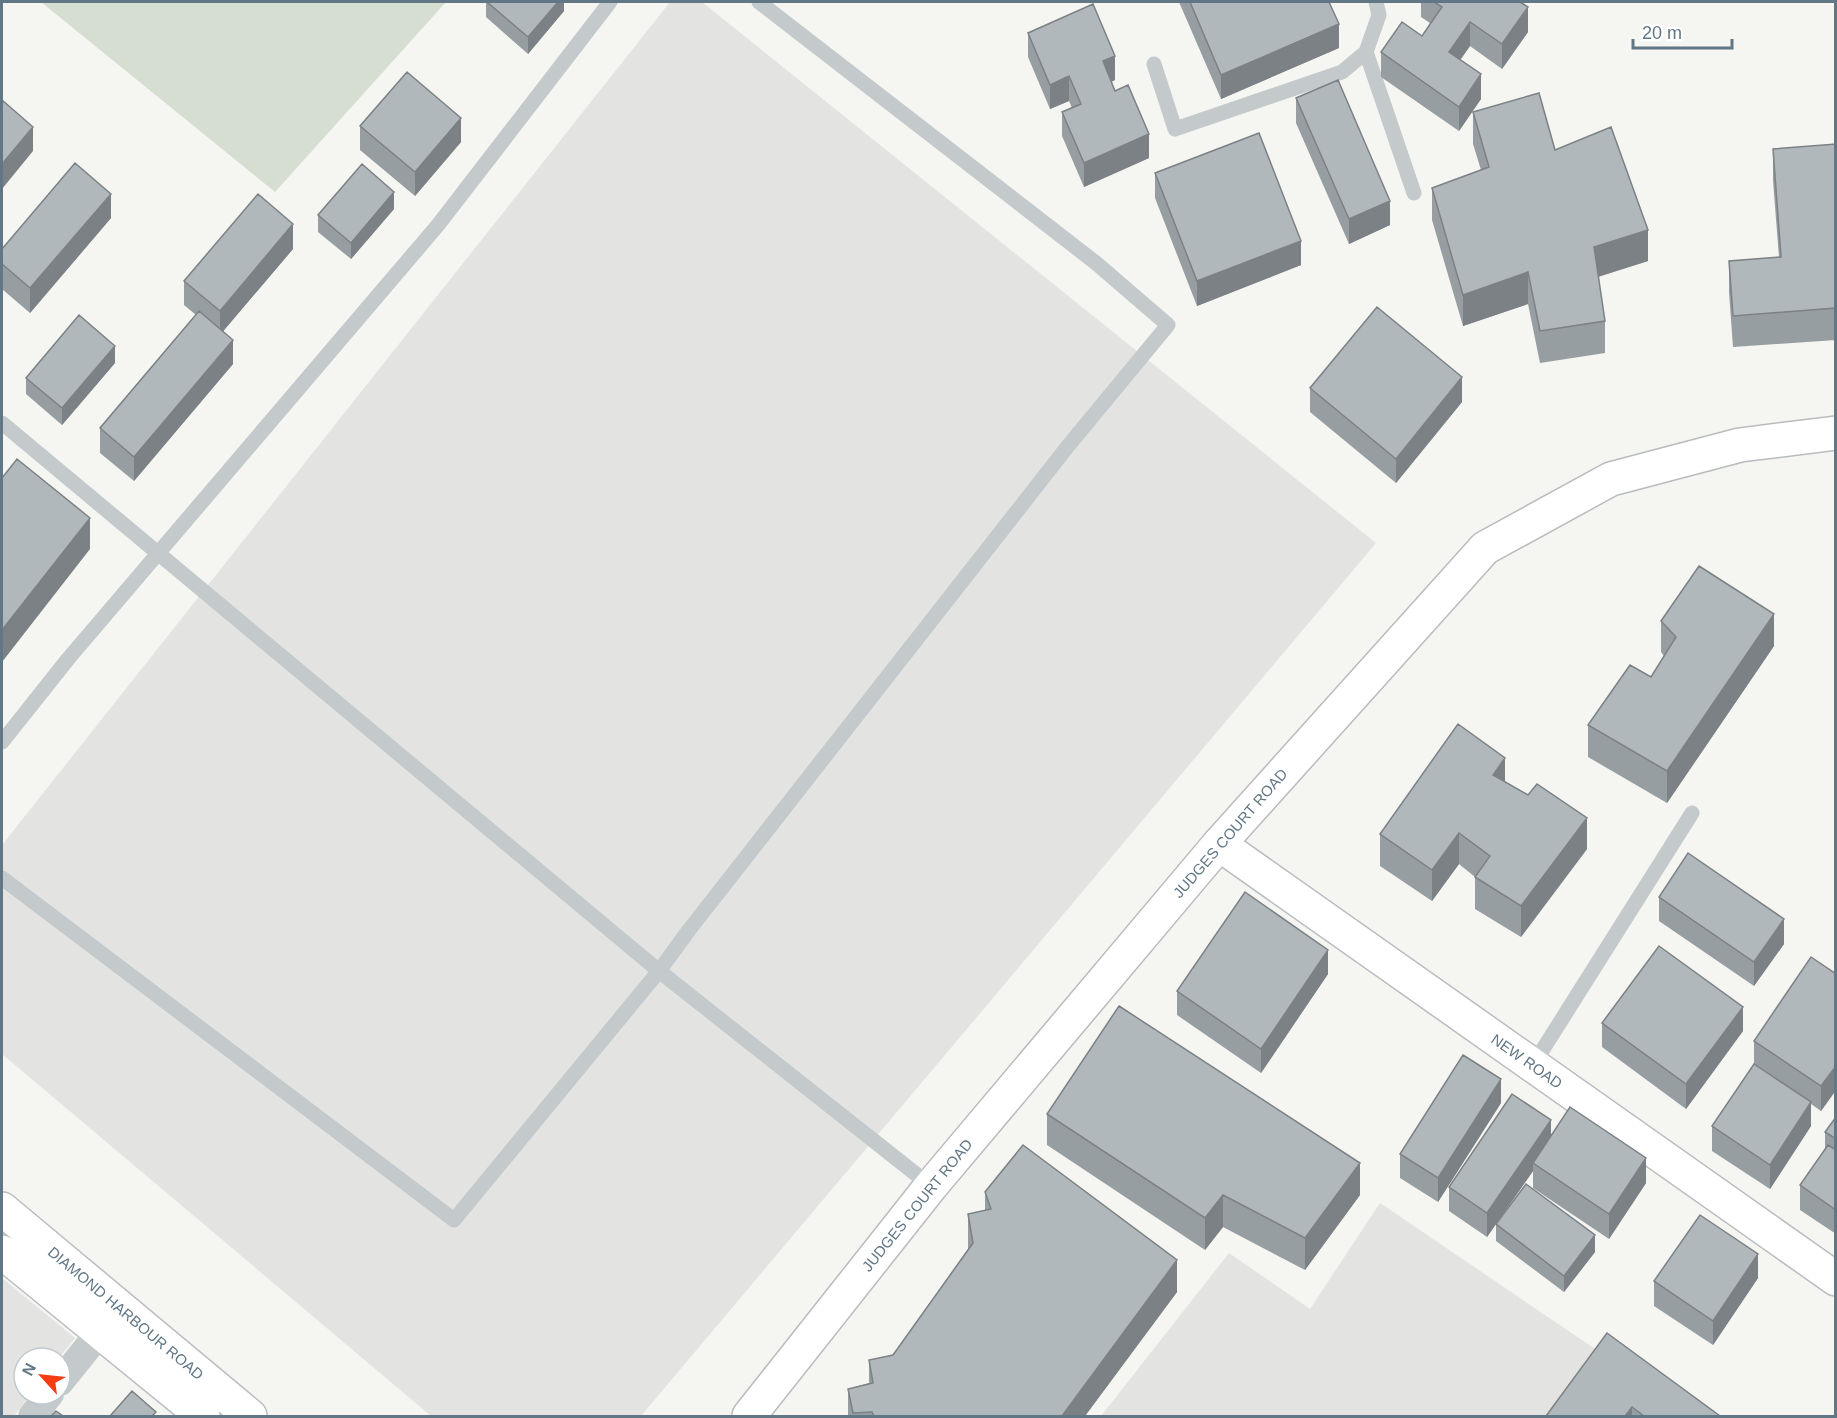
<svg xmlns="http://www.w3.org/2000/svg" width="1837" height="1418" font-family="Arial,sans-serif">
<rect width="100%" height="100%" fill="#f5f5f1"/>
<path fill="#e3e4e2" d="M670,2H702L1376,543L641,1416H431L2,1054V845Z
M1380,1203L1694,1416H1101L1229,1253L1310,1309Z
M2,1278L75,1338L59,1358H24V1394H31L14,1416H2Z"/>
<path fill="#d6ded1" d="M41,2H446L275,192Z"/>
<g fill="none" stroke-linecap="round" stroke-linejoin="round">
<g stroke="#b9bdc0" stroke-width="36">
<path id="primary" d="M1219,844L1836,1279
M2,1209L250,1416
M2,1252L203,1416"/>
</g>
<g stroke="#b8bcbe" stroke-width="36">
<path id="trunk" d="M749,1416L931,1186L1219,844L1485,548L1611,479L1740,445L1836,433"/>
</g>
<path stroke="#c4c9cb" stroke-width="15" d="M759,2L1096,263L1168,325L1068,446L689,930L659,971L931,1186
M1366,52L1414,193
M1154,64L1175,129L1342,72L1366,52L1379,15L1376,2
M2,423L659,971L454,1220L2,878
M2,742L68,659L438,225L610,2
M1533,1065L1692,813"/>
<path stroke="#c4c9cb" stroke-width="28" d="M60,1382L100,1332
M32,1416L50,1394"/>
<use href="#primary" stroke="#fff" stroke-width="33"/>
<use href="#trunk" stroke="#fff" stroke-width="33"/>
</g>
<path fill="#979ea2" d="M486,2H564V11L528,54L486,17Z
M1179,2H1329L1339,48L1221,99Z
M1421,2H1520L1528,32L1502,69L1470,46L1460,60L1481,99L1459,131L1381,77V52L1422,36L1430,23L1421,17Z
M1028,33L1115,80L1111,82L1149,158L1084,187L1062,136V112L1072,108L1069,101L1050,109L1028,57Z
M1296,98L1390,225L1349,244L1296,123Z
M1473,112L1555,150L1648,261L1598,277L1605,321V353L1540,363L1528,304L1463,326L1432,220V188L1481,170L1473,144Z
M360,126L461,142L415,196L360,150Z
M1836,144V340L1733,347L1729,292V261L1779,257L1773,181V149Z
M1155,173L1301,265L1197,306L1155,198Z
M394,209L351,259L318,232V215Z
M111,218L30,313L2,289V249Z
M293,249L223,331L233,364L134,481L100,453V428L196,315L184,305V281Z
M115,363L62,425L26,394V378Z
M1310,388L1462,402L1396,483L1310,412Z
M1661,621L1774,646L1667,803L1588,757V725L1651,677L1664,656L1661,652Z
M1505,782L1587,849L1521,937L1475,909V877L1459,864L1432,901L1380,866V834Z
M1659,897L1784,944L1754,986L1659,921Z
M1328,974L1261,1073L1177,1015V991Z
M1836,974V1090L1821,1111L1811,1104V1126L1770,1189L1712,1151V1126L1754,1064V1041Z
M1602,1023L1743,1031L1686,1109L1602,1047Z
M1501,1103L1438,1202L1400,1178V1154Z
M1047,1114L1360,1195L1305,1270L1223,1227L1205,1250L1047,1145Z
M1836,1117V1234L1800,1210V1185L1825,1149V1132Z
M1551,1136L1646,1183L1609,1239L1533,1188V1171L1487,1237L1449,1211V1187Z
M985,1192L1177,1292L1085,1416H848V1389L869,1383V1360L893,1355L968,1249V1214L985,1210Z
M1496,1224L1595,1252L1564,1292L1496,1241Z
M1758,1278L1713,1345L1654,1306V1281Z
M1607,1333L1720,1416H1546Z"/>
<path fill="#7b8184" d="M558,2H564V11L528,54V37Z
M1528,7V32L1502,69V44Z
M1470,22V46L1449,76V52Z
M1339,24V48L1221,99V75Z
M1115,56V80L1103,86V61Z
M1481,74V99L1459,131V107Z
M1069,76V101L1050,109V85Z
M461,118V142L415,196V172Z
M33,127V151L2,189V164Z
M1149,134V158L1084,187V163Z
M394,192V209L351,259V243Z
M111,194V218L30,313V288Z
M1390,201V225L1349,244V219Z
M293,224V249L220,335V311Z
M1648,230V261L1594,278V247Z
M1301,241V265L1197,306V281Z
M1528,272V304L1463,326V295Z
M233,340V364L134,481V457Z
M115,346V363L62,425V408Z
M1462,377V402L1396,483V459Z
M90,518V549L2,662V630Z
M1774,614V646L1667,803V771Z
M1505,758V789L1493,775Z
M1587,818V849L1521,937V906Z
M1459,833V864L1432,901V870Z
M1784,919V944L1754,986V962Z
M1328,950V974L1261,1073V1049Z
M1743,1007V1031L1686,1109V1084Z
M1836,1066V1090L1821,1111V1086Z
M1501,1079V1103L1438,1202V1178Z
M1811,1102V1126L1770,1189V1165Z
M1551,1120V1145L1533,1163V1171L1487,1237V1213Z
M1646,1158V1183L1609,1239V1214Z
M1360,1163V1195L1305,1270V1238Z
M1223,1195V1227L1205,1250V1218Z
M1595,1235V1252L1564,1292V1276Z
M1758,1254V1278L1713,1345V1321Z
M1177,1260V1292L1085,1416H1062Z
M1632,1407V1416H1625Z"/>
<path fill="#b0b8bc" stroke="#7b8184" stroke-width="1.5" d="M487,2H558L528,37Z
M1190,2H1329L1339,24L1221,75Z
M1434,2H1520L1528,7L1502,44L1470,22L1449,52L1481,74L1459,107L1381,52L1402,22L1422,36L1442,7Z
M1093,4L1115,56L1103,61L1115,91L1128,85L1149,134L1084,163L1062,112L1081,104L1069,76L1050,85L1028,33Z
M407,72L461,118L415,172L360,126Z
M1338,80L1390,201L1349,219L1296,98Z
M1539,93L1555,150L1611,127L1648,230L1594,247L1605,321L1540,331L1528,272L1463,295L1432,188L1489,167L1473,112Z
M2,100L33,127L2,164Z
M1259,133L1301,241L1197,281L1155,173Z
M1836,144V308L1733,316L1729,261L1781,257L1773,149Z
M75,163L111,194L30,288L2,264V249Z
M362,164L394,192L351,243L318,215Z
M258,194L293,224L220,311L184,281Z
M1377,307L1462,377L1396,459L1310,388Z
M199,311L233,340L134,457L100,428Z
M79,315L115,346L62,408L26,378Z
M17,459L90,518L2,630V478Z
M1699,566L1774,614L1667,771L1588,725L1630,665L1651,677L1676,637L1661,621Z
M1458,724L1505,758L1493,775L1528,795L1537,784L1587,818L1521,906L1475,877L1490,856L1459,833L1432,870L1380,834Z
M1688,853L1784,919L1754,962L1659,897Z
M1245,892L1328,950L1261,1049L1177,991Z
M1659,946L1743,1007L1686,1084L1602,1023Z
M1811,957L1836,974V1066L1821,1086L1754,1041Z
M1119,1006L1360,1163L1305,1238L1223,1195L1205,1218L1047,1114Z
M1463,1055L1501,1079L1438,1178L1400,1154Z
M1754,1064L1811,1102L1770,1165L1712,1126Z
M1512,1094L1551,1120L1487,1213L1449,1187Z
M1570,1107L1646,1158L1609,1214L1533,1163Z
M1836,1117V1139L1825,1132Z
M1023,1145L1177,1260L1062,1416H874L872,1412L853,1413L848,1389L873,1383L869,1360L893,1355L973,1243L968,1214L991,1209L985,1192Z
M1828,1145L1836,1150V1210L1800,1185Z
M1526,1184L1595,1235L1564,1276L1496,1224Z
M1700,1215L1758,1254L1713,1321L1654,1281Z
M1607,1333L1720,1416H1644L1632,1407L1625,1416H1546Z
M132,1391L156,1412L152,1416H110Z
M56,1411L63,1416H51Z"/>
<g text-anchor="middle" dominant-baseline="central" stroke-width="6" stroke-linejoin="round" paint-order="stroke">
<g font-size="15" fill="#617785" stroke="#fff">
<text transform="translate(1230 833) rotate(-49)">JUDGES COURT ROAD</text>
<text transform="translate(1527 1061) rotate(35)">NEW ROAD</text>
<text transform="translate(917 1205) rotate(-51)">JUDGES COURT ROAD</text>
<text transform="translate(126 1313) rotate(40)">DIAMOND HARBOUR ROAD</text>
</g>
</g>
<rect width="1837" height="1418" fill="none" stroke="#617785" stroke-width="6"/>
<g transform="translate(42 1376) rotate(297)"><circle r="28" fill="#ffffff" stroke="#c0c9ce" stroke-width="1.5"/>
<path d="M0-4.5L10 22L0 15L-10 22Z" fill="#f53c12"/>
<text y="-9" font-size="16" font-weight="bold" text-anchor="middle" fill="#617785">N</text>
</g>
<path d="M1633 39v9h99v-9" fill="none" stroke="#617785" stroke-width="3"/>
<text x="1642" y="39" font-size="18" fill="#617785" stroke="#ffffff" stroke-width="4.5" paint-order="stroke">20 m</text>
</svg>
